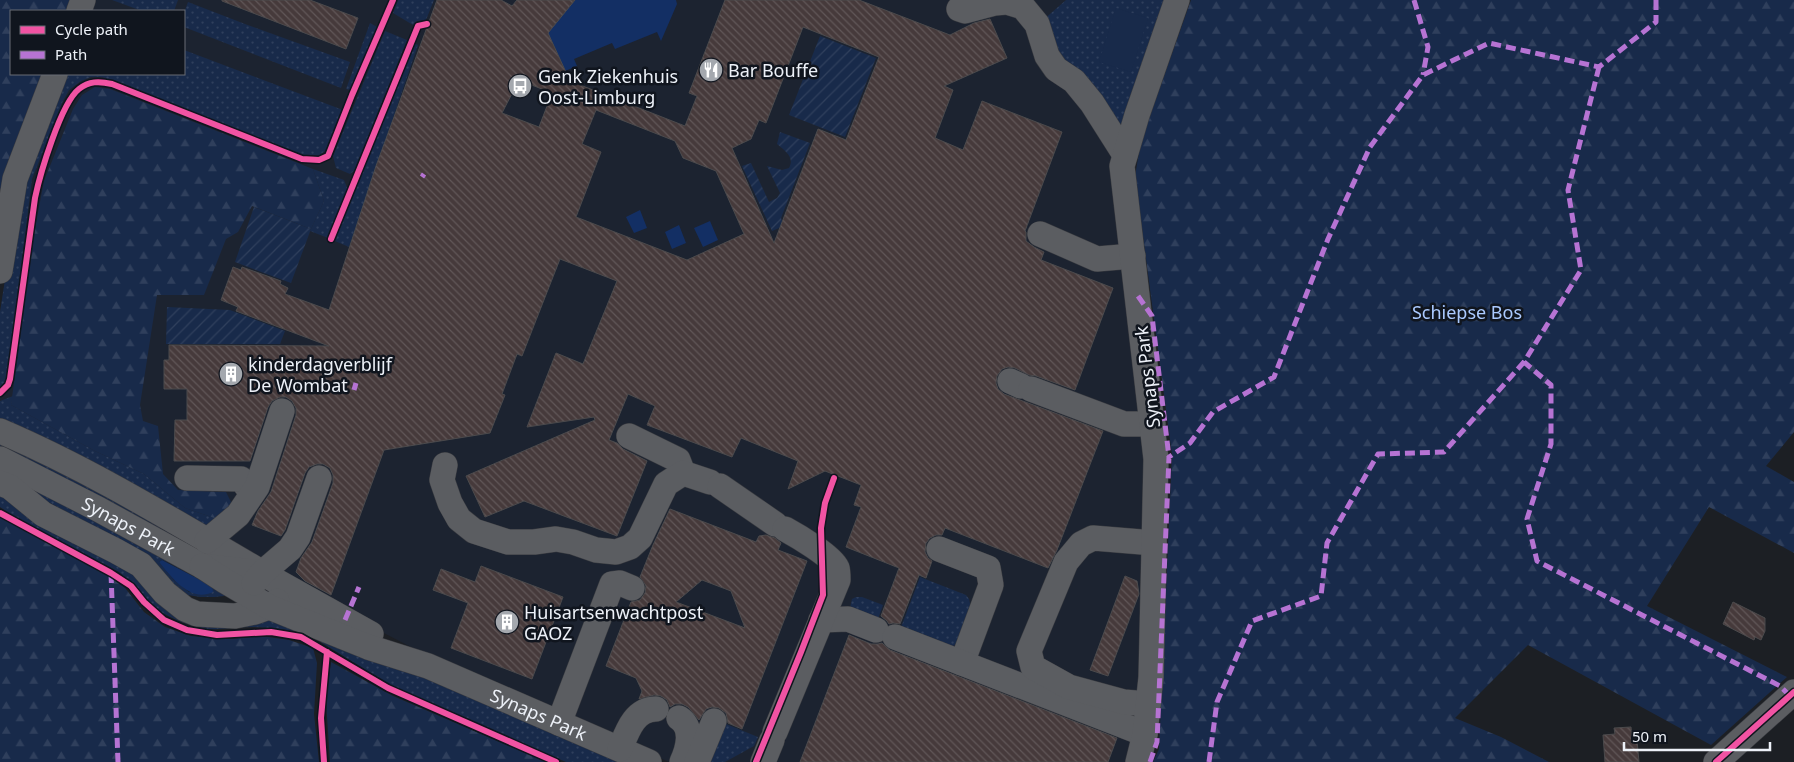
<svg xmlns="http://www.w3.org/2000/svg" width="1794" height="762" font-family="'Noto Sans',sans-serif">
<defs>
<pattern id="grass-dots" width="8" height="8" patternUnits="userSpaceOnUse" patternTransform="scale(1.25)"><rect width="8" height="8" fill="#182a4a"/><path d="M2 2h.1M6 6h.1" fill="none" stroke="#2f3f5c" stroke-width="1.8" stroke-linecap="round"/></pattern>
<pattern id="forest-firs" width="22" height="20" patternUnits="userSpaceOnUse" patternTransform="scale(1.25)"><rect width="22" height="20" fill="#182a4a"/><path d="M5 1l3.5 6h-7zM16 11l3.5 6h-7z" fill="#2f3f5c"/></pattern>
<pattern id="garden-furrows" width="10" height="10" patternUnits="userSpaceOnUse" patternTransform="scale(1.25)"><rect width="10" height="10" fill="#182a4a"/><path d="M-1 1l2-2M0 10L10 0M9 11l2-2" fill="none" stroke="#2f3f5c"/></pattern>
<pattern id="building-back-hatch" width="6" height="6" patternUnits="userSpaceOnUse" patternTransform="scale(1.25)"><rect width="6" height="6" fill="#463a3b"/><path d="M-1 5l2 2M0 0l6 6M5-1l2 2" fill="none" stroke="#615758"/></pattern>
</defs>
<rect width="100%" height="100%" fill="#1c1f24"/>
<path fill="#1c2330" d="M94,0H1165L1125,127L1148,455L1139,716L1128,762H669L436,660L353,617L0,420V312L15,218L63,74H184V11H89Z"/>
<path fill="url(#grass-dots)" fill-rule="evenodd" d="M112,0H178L174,11H142Z
M398,0H434L426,20L417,21L413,25L393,13Z
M1066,0H1171L1125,127L1110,123L1060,65L1042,21Z
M188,2L245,24L350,62L341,88L184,27V13Z
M370,23L377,27L350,90L346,89Z
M385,31L407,40L354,171L350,174L336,168L333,156Z
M414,43L418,45L349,247L335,241Z
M184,50L343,110L325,151L318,156L303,155L102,77H91L81,81L69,90L62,103L32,179L7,379L0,389V312L20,183L63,74H184Z
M313,169L344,180L348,190L328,238L310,231L324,201Z
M13,396L11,405L95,451L144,474L185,508L223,521L207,528L0,420V401Z
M0,438L204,551L187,547L0,449Z
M3,468L231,591L224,596L215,597H200L188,595L174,588L124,543L4,478ZM162,560L169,563L212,586L189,592L174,580L159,562Z
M0,489L122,562L155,595L263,615L298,632C283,629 268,627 253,627C238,627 222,630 207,629C188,626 166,617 151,605C140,595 131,582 119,572L17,518L0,507Z
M920,577L966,595L969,599L971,608L957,643L952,647L900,630Z
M856,597H862L883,605L877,622L850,608L852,599Z
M312,629L623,762H566L390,685L311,636Z
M721,722L758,737L754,746L725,762H706Z"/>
<path fill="url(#forest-firs)" d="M0,0H75L71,11H11V74H47L0,224Z
M1191,0H1794V432L1766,466L1794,482V553L1709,507L1647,606L1787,677L1711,745L1528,645L1455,718L1501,737L1549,762H1153L1159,749L1172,455L1135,176L1141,141Z
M95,87L110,89L313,169L324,201L311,229L252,206L238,232L226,239L204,295H157L140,405L143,421L158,426L163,474L178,490L226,492L231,502L223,521L185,508L144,474L95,451L11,405L34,234L44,181L73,109L82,95Z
M0,517L106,574L125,588L144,612L165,627L191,636L230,639L261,636L289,640L313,648L317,663L314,714L319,762H0Z
M331,662L393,696L546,762H330L326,701Z"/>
<path fill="url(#garden-furrows)" d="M820,36L876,58L845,137L789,115Z
M780,132L810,143L781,218L784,226L772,231L742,166L751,163L769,202L777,198L780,193L767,166L782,170L789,168C795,157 785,151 777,144Z
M254,207L311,229L291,283L235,262Z
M167,307L230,310L285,331L280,344H166Z"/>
<path fill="#182a4a" d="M1116,8L1148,18L1131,72L1099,62Z"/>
<path fill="#132f64" d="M575,0H676L677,4L661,41L657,32L615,49L612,43L574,59L577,66L565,71L552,41L548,42L544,37Z
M640,210L647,228L634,233L626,217Z
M710,221L718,240L703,247L694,228Z
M679,225L686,243L672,249L665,232Z
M162,560L212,586L213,592C190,603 171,577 159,562Z"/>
<path fill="url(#building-back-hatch)" stroke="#4b4a4c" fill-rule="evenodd" d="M222,0H310L358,18L346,49L222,1Z
M437,0H501L512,6L517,0H575L548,33L570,81L685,126L697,96L689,93L725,0H859L950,35L974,23L990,19L1007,58L944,86L953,90L935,138L963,150L982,101L1062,132L1025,231L1026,232V241L1034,247L1044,252L1041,260L1113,288L1075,390L1036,376L1029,375L1015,368L1008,367L1002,369L997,376L996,383L998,389L1004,394L1103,431L1057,550L1048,568L945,528L942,535H936L930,538L926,543L925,552L928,558L932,561L926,578L919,575L900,624L893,623L889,624L887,621L881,616L899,568L846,547L861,507L854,505L861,485L825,471L788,489L798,461L741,438L732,457L647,425L655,406L628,394L609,440L617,443L623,449L647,461L617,536L524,501L485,517L466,476L595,420L594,417L527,427L556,353L583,364L617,281L560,259L522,356L517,354L502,394L505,395L490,433L384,450L331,595L305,581L296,572L301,558L312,542L333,483V475L330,468L323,464H317L309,467L305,473L285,530L281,536L252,525L258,511L271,492L296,415V408L292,401L286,397H280L272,401L268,407L250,461H174L175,420H187V389H164V360H169V345L329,346L236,311L238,307L221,300L233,267L241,270L242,267L281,281L280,284L288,288L285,294L329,310L376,166ZM803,27L879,57L846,140L818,129L774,243L732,148L751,139L759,120L766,123ZM519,80L552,93L539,127L502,113ZM596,110L675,141L683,158L716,171L744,234L687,260L576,217L601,152L582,144Z
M670,509L756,542L759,536L766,535L775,538L781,543L778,550L807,561L742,729L728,723L726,713L719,708L712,707L706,709L699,720L688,707L682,704H675L670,707L667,700L661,696L654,695L639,699L642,691L636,678L606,666L631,602L640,600L645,593L646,586L640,577L653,545ZM702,580L731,591L745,628L676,602Z
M481,566L563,597L532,679L451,648L468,603L433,590L441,569L475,582Z
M1125,576L1137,581L1139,594L1108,676L1090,670Z
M1733,602L1765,618V631L1761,640L1755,637L1754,640L1723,624Z
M849,635L871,644H878L882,643L890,650L1117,738L1108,762H800Z
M1631,727L1632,740H1637L1639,762H1605L1603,735L1615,734L1614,728Z"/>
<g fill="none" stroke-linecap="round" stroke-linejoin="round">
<g stroke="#393b40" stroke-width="26">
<g id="minor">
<path d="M959,9L965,11L995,3L1007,2L1023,7L1037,24L1047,56L1056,69L1074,81L1092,103L1125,155"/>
<path d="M79,11L83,0"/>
<path d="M1040,234L1097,259L1133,256"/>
<path d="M0,271L15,179L55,74"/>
<path d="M1010,381L1021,386"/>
<path d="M1031,389L1124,424H1153"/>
<path d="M0,431C89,469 172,520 256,569"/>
<path d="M629,436L678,460L683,473"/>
<path id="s1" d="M0,459L98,509L202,566L262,573L371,634"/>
<path d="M445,465L442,480L450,503L459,519L474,531L508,542H534L556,539L573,542L596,550L616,552L630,547L640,538L666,484L683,473L710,482"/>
<path d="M187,478L241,479L252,493"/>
<path d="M0,483L10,487L43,514L116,551L141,565L165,593L185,609L197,614L235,616L255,612L269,607L277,601"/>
<path d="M720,486L775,524"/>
<path d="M207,541L238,515L257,487L282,411"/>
<path d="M939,549L988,568L991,585L962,663"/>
<path id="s2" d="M202,566L225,581L269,607L368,647L428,666L649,762"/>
<path d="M254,583L262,573L290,549L298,537L319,478"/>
<path d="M821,620L848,619L876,630"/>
<path d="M895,637L1145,734"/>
<path d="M1148,704L1124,702L1069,687L1033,667L1029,651L1066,562L1081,544L1093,538L1154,543"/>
<path d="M679,718C694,728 688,749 682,762"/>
<path d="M559,723L612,584L620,583L632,588"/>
<path d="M775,732L838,580C838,576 838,571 837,568C832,556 796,535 785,529"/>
<path d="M620,749C627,732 634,709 656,709"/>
<path d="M697,762L714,721"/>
<path d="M763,762L772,740"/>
<path d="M1138,762L1145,734L1151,677L1156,459L1122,166L1137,115L1177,0"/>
<path d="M1716,762L1794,692"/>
</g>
</g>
<use href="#minor" stroke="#5b5d61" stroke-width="25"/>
<path stroke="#b673d3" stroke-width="5" stroke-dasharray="10 5" stroke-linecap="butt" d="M1414,0L1428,47L1423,75
M1599,67L1568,190L1581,270L1524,362L1551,385V444L1527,519L1537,561L1780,686L1790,696
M422,177L424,174
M1138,296L1152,316L1169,457
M354,390L356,383
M111,573L118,762
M345,620L359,587
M1150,762L1157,742L1169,457L1190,443L1213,412L1274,377L1328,239L1370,147L1423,75L1489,43L1599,67L1656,22V0
M1209,762L1217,702L1252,621L1321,596L1327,543L1378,454L1444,452L1524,362"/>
<g stroke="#10151e" stroke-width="9">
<path id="cycleway" d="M331,239L418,26L427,24
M0,393L8,385L10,379L35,198C40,174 61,103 79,89C89,81 99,81 112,84L302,159L319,160L328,156L352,95L393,0
M0,513L111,573L131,586L144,602L164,620L187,630L217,635L271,632L301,637L388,688L556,762
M324,762L321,718L327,652
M756,762L801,652L823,595L821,528L825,503L834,478
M1716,762L1794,692"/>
</g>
<use href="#cycleway" stroke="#f153a3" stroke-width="6"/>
</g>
<defs>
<g id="restaurant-disc" transform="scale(1.25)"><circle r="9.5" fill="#a4a8ae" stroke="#10151e"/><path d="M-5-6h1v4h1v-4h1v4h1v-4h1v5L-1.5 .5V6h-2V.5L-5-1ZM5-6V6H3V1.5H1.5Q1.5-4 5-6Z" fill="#fff"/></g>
<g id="bus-disc" transform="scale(1.25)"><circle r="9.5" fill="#a4a8ae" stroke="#10151e"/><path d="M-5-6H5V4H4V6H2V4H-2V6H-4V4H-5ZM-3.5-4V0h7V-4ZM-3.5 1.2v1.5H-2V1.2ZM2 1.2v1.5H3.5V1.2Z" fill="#fff"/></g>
<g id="building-disc" transform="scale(1.25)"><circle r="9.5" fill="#a4a8ae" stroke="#10151e"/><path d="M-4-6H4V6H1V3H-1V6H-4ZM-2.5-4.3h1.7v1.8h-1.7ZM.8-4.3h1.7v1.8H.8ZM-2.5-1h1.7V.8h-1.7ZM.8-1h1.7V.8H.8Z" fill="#fff"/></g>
</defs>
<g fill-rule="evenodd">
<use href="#restaurant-disc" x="711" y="70"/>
<use href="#bus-disc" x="520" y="86"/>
<use href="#building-disc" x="231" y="374"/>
<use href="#building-disc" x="507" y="622"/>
</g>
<g text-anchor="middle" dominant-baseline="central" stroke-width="5" stroke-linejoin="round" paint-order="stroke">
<g font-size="18" fill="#edf1f8" stroke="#10151e" text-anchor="start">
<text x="728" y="70">Bar Bouffe</text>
<text x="538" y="76">Genk Ziekenhuis<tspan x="538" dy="21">Oost-Limburg</tspan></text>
<text x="248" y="364">kinderdagverblijf<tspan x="248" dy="21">De Wombat</tspan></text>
<text x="524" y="612">Huisartsenwachtpost<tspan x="524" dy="21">GAOZ</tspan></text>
</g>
<g font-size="18" fill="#abcaff" stroke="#10151e">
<text x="1467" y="312">Schiepse Bos</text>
</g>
<g font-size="18" fill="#edf1f8" stroke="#10151e">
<text transform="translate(1147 377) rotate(-97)">Synaps Park</text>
<text stroke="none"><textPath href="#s1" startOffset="145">Synaps Park</textPath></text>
<text stroke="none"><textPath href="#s2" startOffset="369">Synaps Park</textPath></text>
</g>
</g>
<rect x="10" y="10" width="175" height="65" fill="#10151e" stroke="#686d75"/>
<rect x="20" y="26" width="25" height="8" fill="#f153a3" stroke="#686d75"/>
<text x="55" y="35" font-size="15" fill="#edf1f8">Cycle path</text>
<rect x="20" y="51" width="25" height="8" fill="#b673d3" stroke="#686d75"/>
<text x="55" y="60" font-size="15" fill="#edf1f8">Path</text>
<path d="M1624 742v8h146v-8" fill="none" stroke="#edf1f8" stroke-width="2.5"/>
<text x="1632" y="742" font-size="15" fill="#edf1f8" stroke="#10151e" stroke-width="4" paint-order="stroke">50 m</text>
</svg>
